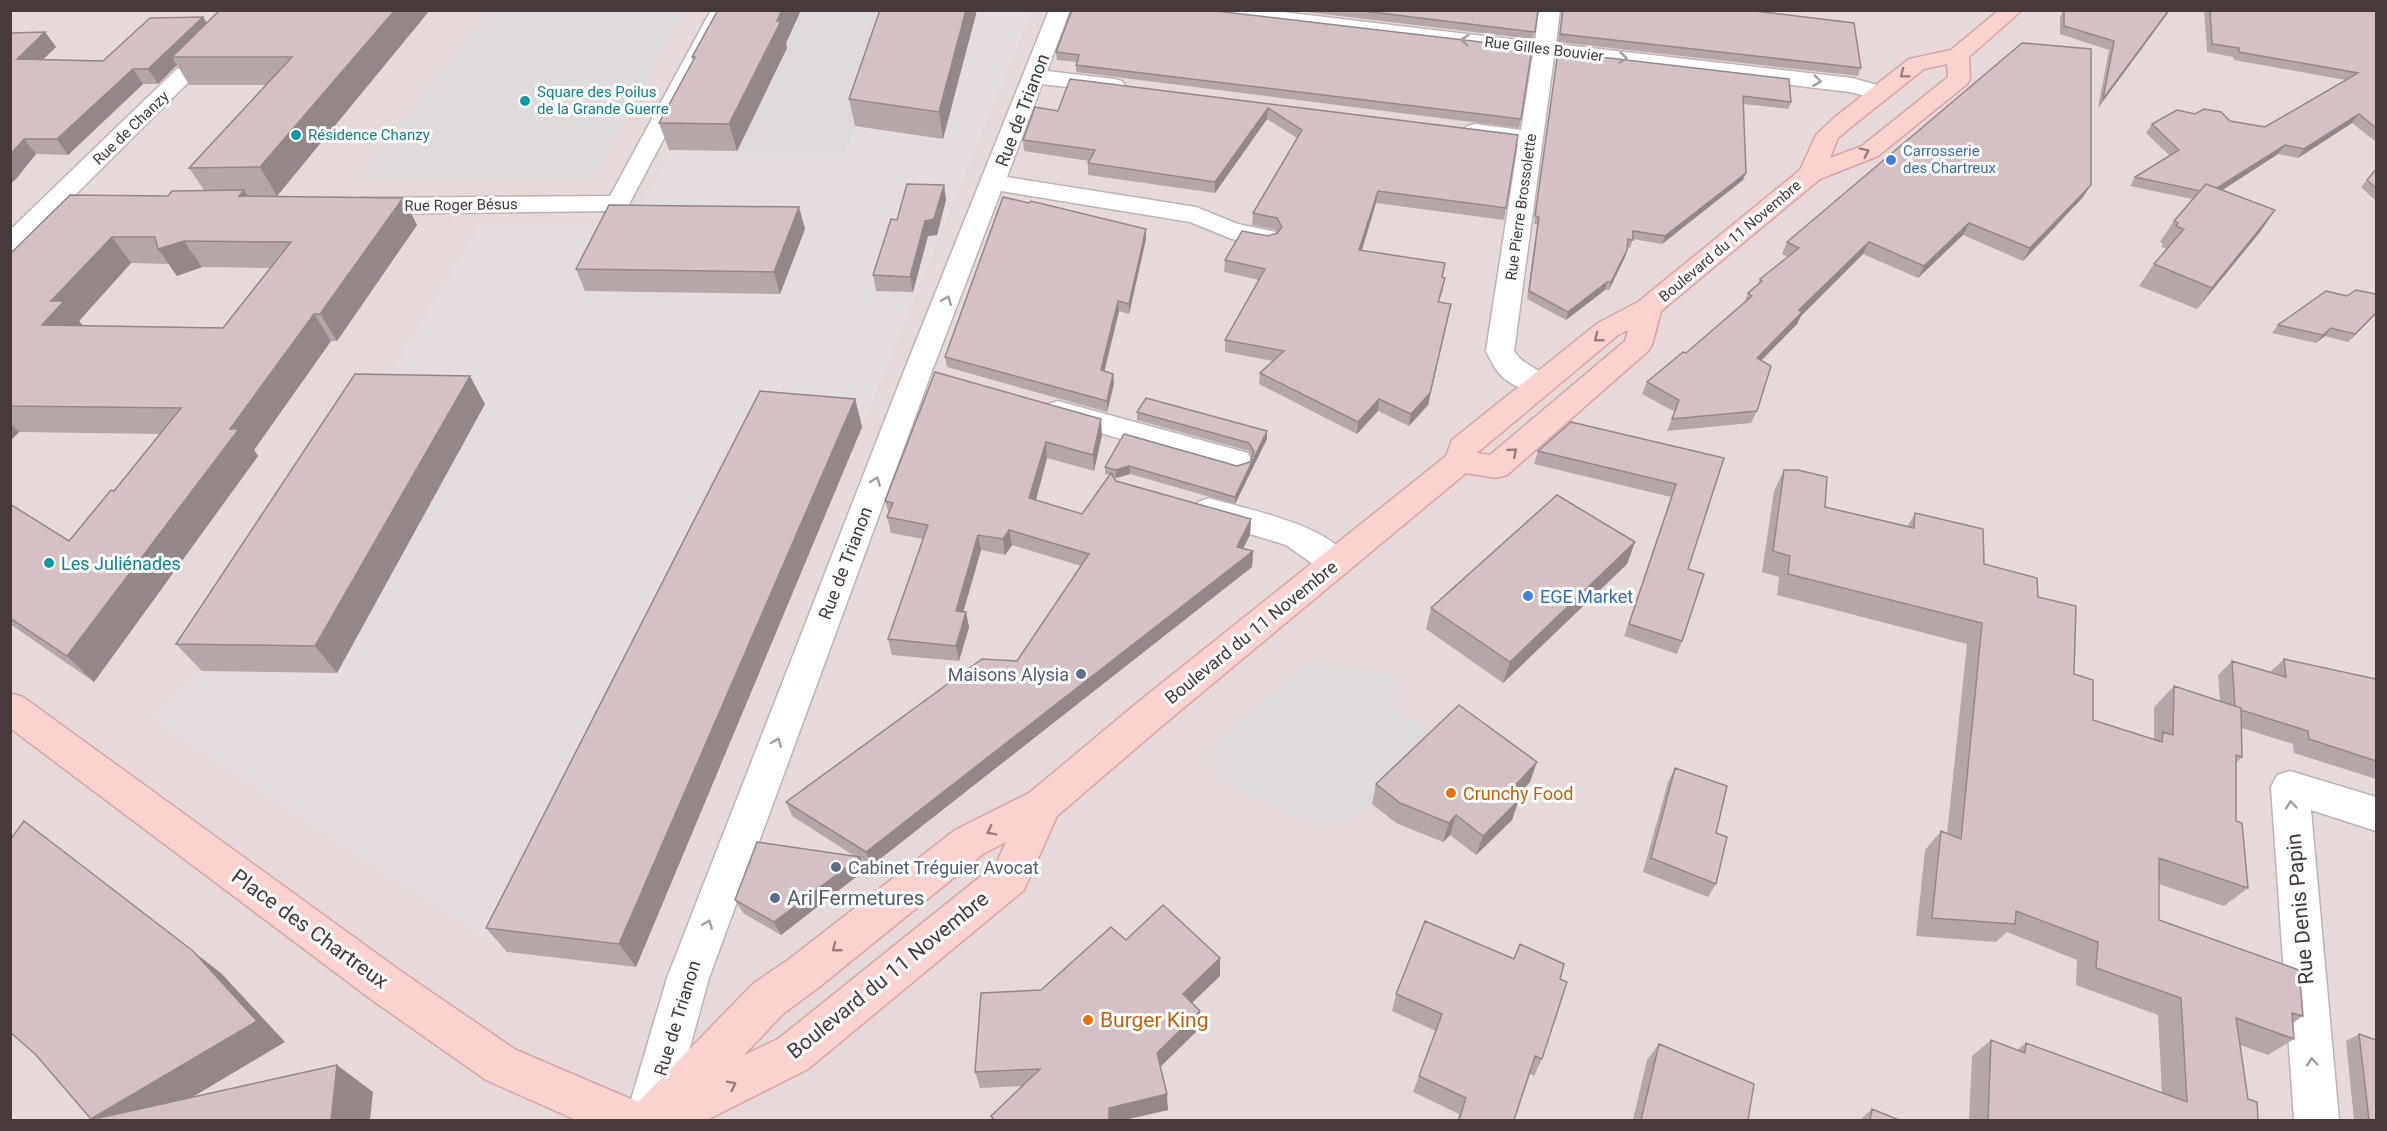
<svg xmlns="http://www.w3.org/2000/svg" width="2387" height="1131" font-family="Roboto,sans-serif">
<rect width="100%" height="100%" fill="#f4ebeb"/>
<path fill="#e8d9d9" d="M11,11H2376V1120H11Z"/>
<path fill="#e4dcdd" d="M741,11H1032L862,427L636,967L507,952L153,719L202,671L373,402L481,224L631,227Z"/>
<path fill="#e0dbdb" d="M488,11H686L595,178L359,177Z
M801,11H894L845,153L737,151L768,84H771L787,48H784Z
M1310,660L1401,677L1397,709L1439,740L1372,804L1344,825L1334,823L1325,828L1215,779L1213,746Z"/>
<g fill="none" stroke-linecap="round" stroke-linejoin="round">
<g stroke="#c2b1b1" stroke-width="3">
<path id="street" d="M238,10H261L70,200L110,203L114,208L110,213L101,216H55L19,251L10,253V230Z
M711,10H732L627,208L618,211L362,214L353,211L349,206L353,201L362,198L610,196Z
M1049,10H1070L1047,71L1114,79L1122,81L1125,86L1122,91L1114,93L1042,84L1007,177L1196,207L1238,224L1276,232L1280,237L1276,242L1267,245L1232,239L1190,222L1001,191L932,371L709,978L670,1120H625L667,978L904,371Z
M1197,10H1266L1535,42L1539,10H1560L1556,44L1852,78L1888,88L1891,93L1888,98L1880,100L1850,92L1554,57L1514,351C1524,367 1544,369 1554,385L1549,392C1534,396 1508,385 1498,372C1493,366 1490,358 1486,351L1518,144L1467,136L1463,131L1467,126L1475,124L1521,130L1533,54L1207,16L1200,14Z
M1058,401L1248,453L1252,461L1248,469L1237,472L1048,418L1043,411L1048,404Z
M1209,498C1249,510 1332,525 1352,563L1348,572L1336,575L1324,572L1286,545L1198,518L1193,510L1198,502Z
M2290,771L2376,797V831L2311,810L2339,1120H2294L2271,787L2277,775Z"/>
</g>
<g stroke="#d6a5a3" stroke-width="3">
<path id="secondary" d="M1999,10H2022L1969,57L1970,79L1967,84L1878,156L1820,179L1661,311L1652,345L1648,351L1507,475L1496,478L1466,473L1163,725L1057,816L1024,890L808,1069L707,1120H576L486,1080L372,1000L10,728V693L23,697L402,972L516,1050L638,1102L754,983L788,960L955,830L1029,793L1137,703L1446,456L1452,440L1598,323L1638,302L1800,170L1816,135L1835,117L1909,59L1951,50ZM1947,64L1948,77L1862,146L1830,158L1838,138L1851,127L1924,69ZM1628,330L1625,341L1490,455L1477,453L1618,335ZM1006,842L996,864L778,1039L744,1055L784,1013L818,988L983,854Z"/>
</g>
<use href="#street" fill="#fff" fill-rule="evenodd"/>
<use href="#secondary" fill="#fbd2ce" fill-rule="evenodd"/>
</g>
<path fill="#b7a6a8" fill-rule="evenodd" d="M220,10H430L277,196H251L403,198L417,225L337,341H331L254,450L258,456L94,682L10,624V504L69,541L114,491L160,434L19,432L10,441V254L168,196L204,190L189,168L266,85H189L177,65L158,84H143L68,155L36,154L16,179L45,32L56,47L43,59L103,61L203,17L207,23ZM131,263L169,264L177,276L202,267L271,268L223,328L83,326L79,321Z
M718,10H801L786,43L787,48L737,151L669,150L659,123L693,61L692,57Z
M880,10H977L943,139L855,126L849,99Z
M1072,10L1521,119L1519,128L1076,72V65L1077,62L1057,60L1056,52Z
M1289,10H1538L1533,39Z
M1562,10H1747L1861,68L1858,76L1558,42Z
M2063,10H2170L2098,108L2109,50L2060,34V17Z
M2204,10H2376V142L2352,123L2298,158L2278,154L2222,190L2275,210L2260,232L2197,309L2139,286L2154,264L2167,249L2161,247L2163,244L2160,242L2174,221L2192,199L2130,186L2135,177L2170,156L2146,133L2152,124L2230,121L2265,127L2345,80L2234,60L2233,57L2207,52Z
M1558,52L1791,102L1788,109L1744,104L1743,180L1662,244L1633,239L1630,248L1628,247L1625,257L1609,290H1605L1566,320L1527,299L1537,224H1534Z
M1070,79L1518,135L1504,220L1376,203L1362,251L1443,278V290L1439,302L1451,304L1428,405L1409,426L1378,411L1357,434L1259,384L1260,373L1273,361L1225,352V340L1259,280L1224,272L1225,260L1268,236L1278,232L1276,230L1252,225L1253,213L1297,138L1267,119L1215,193L1088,175V163L1089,161L1024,151L1023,140L1058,111Z
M2376,169V201L2361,187Z
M944,185L946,200L937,235L928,236L913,292L876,291L873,275L897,220Z
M2083,197L2023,261L1963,235L1918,278L1863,254L1801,316L1797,324L1761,361L1757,411L1751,423L1667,431L1675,412L1642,394L1647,382L1686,353L1744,303L1748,293L1758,284L1760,279L1788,257L1782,254L1787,242Z
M805,229L780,294L585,291L576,269Z
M1146,229V239L1129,314L1119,311L1104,371L1113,374L1114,384L1107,412L947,367L945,357Z
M2376,314L2348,342L2325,336L2316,343L2272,333L2278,325Z
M935,372L1102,435L1094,471L1047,458L1036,500L1082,514L1109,475L1105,474V467L1237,466L1250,462L1252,457L1249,451L1137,420V412L1267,431V439L1235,504L1130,474L1116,478L1113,477L1116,481L1251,519L1250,535L1243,549L1253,551L1252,567L871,866L860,859L865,870L781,935L743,913L735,900L856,857L792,816L786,802L1017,661L1081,566L1012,545L1005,555L981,550L963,612L969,627L959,661L892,655L888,639L923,539L891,533L887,517L889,514L885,501Z
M855,399L862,427L636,967L507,952L486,928Z
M485,404L337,673L202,671L176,644Z
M1538,451L1724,458L1688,569L1682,641L1677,654L1624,636L1671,497L1534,464Z
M1784,470L1825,507L1907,527L1915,513L1984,564L2038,597L2074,674L2093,720L2154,740V707L2174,686L2220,701L2218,675L2232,661L2270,672L2284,659L2376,679V779L2294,753L2293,744L2242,728V757L2236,763V821L2248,888L2224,906L2159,884V920L2303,1016L2293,1023L2294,1039L2268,1055L2240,1045L2248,1099L2258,1120H1969L1972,1056L1991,1040L2017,1050L2026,1043L2162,1093L2158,1015L2076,985L2077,960L2007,932L1996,942L1916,936L1925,850L1941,831L1947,834L1967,644L1777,595L1779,577L1762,572L1774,491Z
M1635,542L1627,564L1503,683L1426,629L1431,608Z
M1675,768L1716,833V884L1708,897L1643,872L1668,782Z
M1530,782L1516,797L1512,820L1476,855L1450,835L1443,842L1396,823L1372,804L1376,784Z
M1126,940L1220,958V976L1192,1003L1200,1011V1028L1160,1067L1168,1110L1124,1120H992L991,1116L1022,1086L980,1088L975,1072L1041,990Z
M1520,944L1560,979L1542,1059L1534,1076L1530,1074L1514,1120H1457L1459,1114L1413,1092L1436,1031L1392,1011L1396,994L1514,959Z
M2359,1034L2376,1120H2354L2346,1041Z
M1659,1044L1748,1120H1633L1647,1060Z
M1872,1109L1870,1120H1860Z"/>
<path fill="#958788" d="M395,10H430L277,196L260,167Z
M782,10H801L786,43L787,48L737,151L729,124Z
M966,10H977L943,139L939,112Z
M2169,10H2170L2098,108L2103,99Z
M203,17L212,32L172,57L177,65L158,84L148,69Z
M45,32L56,47L28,74L17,59Z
M133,69L143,84L68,155L57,139Z
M1268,108L1267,119L1215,193V182Z
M2359,114L2352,123L2298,158L2304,149Z
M24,139L36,154L16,179L10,184V155Z
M2285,145L2278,154L2204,202L2210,193Z
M1746,173L1743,180L1662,244L1665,236Z
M944,185L946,200L937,235L928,236L913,292L910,277L925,221Z
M2091,185L2083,197L2023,261L2030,248Z
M244,190L260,216L239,196Z
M1378,191L1376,203L1358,262L1359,250Z
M403,198L417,225L337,341L320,314Z
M799,207L805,229L780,294L774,272Z
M2275,210L2260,232L2197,309L2212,288Z
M1969,223L1963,235L1918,278L1924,266Z
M1146,229V239L1129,314V304Z
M112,237L131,263L79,321L85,328L42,325L51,301Z
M184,241L202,267L177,276L158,249Z
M1869,242L1863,254L1801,316L1797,324L1751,371L1757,358L1799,310Z
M1627,250L1625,257L1609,290L1611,282Z
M1607,282L1605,290L1566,320L1568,312Z
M1118,301L1119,311L1102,381L1101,370Z
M1451,304L1428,405L1409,426L1411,414Z
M2376,313V314L2348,342L2355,334Z
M314,314L331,341L254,450L258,456L94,682L67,656L230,429Z
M2331,328L2325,336L2316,343L2323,335Z
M1113,374L1114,384L1107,412V401Z
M470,376L485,404L337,673L315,646Z
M855,399L862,427L636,967L619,944Z
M1379,399L1378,411L1357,434L1358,422Z
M1101,419L1102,435L1094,471L1093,455Z
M10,423L19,432L10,441Z
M1267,431V439L1235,504V497Z
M1046,442L1047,458L1032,514L1029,498Z
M1129,466L1130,474L1116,478V470Z
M1251,519L1250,535L1236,562L1237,547Z
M1009,530L1012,545L1005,555L1003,539Z
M978,535L981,550L959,627L956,611Z
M1635,542L1627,564L1503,683L1510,662Z
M1253,551L1252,567L871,866L866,852Z
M966,612L969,627L959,661L956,646Z
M1537,762L1530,782L1502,812L1509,792Z
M1519,800L1512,820L1476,855L1483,836Z
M1456,815L1450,835L1443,842L1449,823Z
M24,821L221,973L285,1042L154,1120H94L91,1119Z
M860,857L865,870L781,935L774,922Z
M1220,958V976L1183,1011V994Z
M1200,1011V1028L1158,1069L1157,1053Z
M337,1065L373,1092L370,1120H331Z
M1167,1094L1168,1110L1124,1120H1109V1108Z"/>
<path fill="#d5c1c3" stroke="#958788" stroke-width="1.5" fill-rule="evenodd" d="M220,10H395L260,167L189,168L292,57H172Z
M718,10H782L777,21H781L729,124L659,123L695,57H692Z
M880,10H966L939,112L849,99Z
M1072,10H1207L1532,48L1521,119L1076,65L1079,55L1056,52Z
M1355,10H1538L1535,32Z
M1563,10H1747L1854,23L1861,68L1560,34Z
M2064,10H2169L2103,99L2114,41L2064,26Z
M2210,10H2376V128L2359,114L2304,149L2285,145L2217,188L2206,184L2200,191L2135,177L2179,150L2152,124L2177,110L2195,114L2204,109L2221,112L2230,121L2265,127L2358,73L2239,52V48L2212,44Z
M203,17L148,69H133L57,139H24L10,155V33L45,32L17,59L103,61L150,18Z
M2022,43L2091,49V185L2030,248L1969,223L1924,266L1869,242L1799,310L1802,312L1757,358L1771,366L1757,411L1672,419L1679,400L1647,382L1683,352L1686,353L1752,296L1748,293L1762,281L1760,279L1799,248L1787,242Z
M1558,52L1789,79L1791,102L1743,96L1746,173L1665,236L1633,231V240L1628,239L1627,250L1611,282H1607L1568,312L1529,291L1539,217L1535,216Z
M1070,79L1518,135L1506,208L1378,191L1359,250L1445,263L1442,277L1445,278L1438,302L1451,304L1430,393L1411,414L1379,399L1358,422L1260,373L1284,351L1225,340L1265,269L1225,260L1242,231L1268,236L1277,233L1282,227L1277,218L1253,213L1302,130L1268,108L1215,182L1088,163L1095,150L1023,140L1035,107L1058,111Z
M2376,169V188L2367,180Z
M907,184L944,185L934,219L925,221L910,277L873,275L891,219L897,220Z
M2206,184L2275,210L2212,288L2154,264L2184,229L2176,226L2178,223L2174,221Z
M244,190L239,196L403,198L320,314H314L230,429H239L67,656L10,618V504L69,541L111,490L114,491L181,408L10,406V254L70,195L168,196L172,191ZM112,237H155L158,249L184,241L291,242L223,328L42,325L64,301H51Z
M1003,197L1029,203L1031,201L1146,229L1129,304L1118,301L1101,370L1113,374L1107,401L945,357Z
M609,205L799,207L774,272L576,269Z
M2356,290L2376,294V313L2355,334L2331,328L2323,335L2278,325L2326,291L2347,296Z
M935,372L1101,419L1093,455L1046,442L1029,498L1082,514L1111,473L1116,481L1251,519L1237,547L1253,551L866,852L786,802L982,659L1017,661L1089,554L1009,530L1003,539L978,535L956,611L966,612L956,646L888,639L928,525L887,517L893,503L885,501Z
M355,374L470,376L315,646L176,644Z
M760,391L855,399L619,944L486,928Z
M1146,398L1267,431L1235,497L1129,466L1116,470L1105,467L1124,434L1237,466L1250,462L1254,452L1249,443L1137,412Z
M1571,422L1724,458L1688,569L1704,574L1682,641L1629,624L1676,484L1538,451Z
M1784,470H1798L1827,477L1825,507L1914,528L1915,513L1983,529L1984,564L2037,578L2038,597L2076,606L2074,674L2093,680V720L2162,742L2163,732L2173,735L2174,686L2241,708L2242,757L2236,755V821L2242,823L2248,888L2159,858V920L2299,970L2303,1016L2292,1013L2294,1039L2236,1018L2248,1099L2257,1102L2258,1120H1988L1991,1040L2025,1053L2026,1043L2187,1102L2181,998L2096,968L2098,942L2016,911L2015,924L1932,918L1941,831L1961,839L1982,623L1788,574L1790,556L1773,551Z
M1557,495L1635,542L1510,662L1431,608Z
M2284,659L2376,679V761L2309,739L2308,731L2241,710V708L2235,706L2232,661L2286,677Z
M1459,705L1537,762L1509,792L1519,800L1483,836L1456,815L1449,823L1400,803L1376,784Z
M1675,768L1727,786L1716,833L1727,837L1716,884L1651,858Z
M24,821L193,951L257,1021L91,1119L36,1055L10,1032V840Z
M757,842L860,857L774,922L735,900Z
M1163,905L1220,958L1183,994L1200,1011L1157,1053L1167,1094L1109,1108V1120H994L991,1116L1040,1069L975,1072L981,993L1041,990L1111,927L1126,940Z
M1425,921L1514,959L1520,944L1564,964L1560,979L1567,982L1542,1059L1535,1056L1514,1120H1459L1466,1098L1419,1076L1442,1014L1396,994Z
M2359,1034L2376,1040V1120H2369Z
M1659,1044L1754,1084L1748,1120H1641Z
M337,1065L331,1120H90Z
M1872,1109L1899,1120H1870Z"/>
<defs><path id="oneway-chevron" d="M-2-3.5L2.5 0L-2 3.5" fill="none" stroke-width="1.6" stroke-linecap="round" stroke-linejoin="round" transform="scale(1.5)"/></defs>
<g stroke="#a49c9c">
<use href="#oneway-chevron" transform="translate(1465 40) rotate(-174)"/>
<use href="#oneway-chevron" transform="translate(1623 58) rotate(7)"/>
<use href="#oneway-chevron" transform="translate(1817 81) rotate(7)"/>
<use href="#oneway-chevron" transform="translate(947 300) rotate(-68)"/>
<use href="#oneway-chevron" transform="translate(876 481) rotate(-69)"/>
<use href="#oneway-chevron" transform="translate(777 742) rotate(-69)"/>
<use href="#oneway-chevron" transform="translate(2291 805) rotate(-95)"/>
<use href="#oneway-chevron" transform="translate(708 924) rotate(-69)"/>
<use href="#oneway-chevron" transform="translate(2312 1062) rotate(-95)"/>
</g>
<g stroke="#997e7d">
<use href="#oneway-chevron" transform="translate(1904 74) rotate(143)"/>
<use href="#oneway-chevron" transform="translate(1865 152) rotate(-26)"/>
<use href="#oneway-chevron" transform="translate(1598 338) rotate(142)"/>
<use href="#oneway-chevron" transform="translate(1513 452) rotate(-41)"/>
<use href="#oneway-chevron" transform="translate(991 831) rotate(153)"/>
<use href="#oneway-chevron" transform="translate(836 948) rotate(142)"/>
<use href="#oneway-chevron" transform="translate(732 1085) rotate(-27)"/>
</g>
<g fill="#0f9aa8" stroke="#fff" stroke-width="2">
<circle cx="525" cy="101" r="6"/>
<circle cx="296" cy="135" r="6"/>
<circle cx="49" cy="563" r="6"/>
</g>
<g fill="#3f7fe0" stroke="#fff" stroke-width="2">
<circle cx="1891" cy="160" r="6"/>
<circle cx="1528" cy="596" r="6"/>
</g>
<g fill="#5c6f8a" stroke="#fff" stroke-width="2">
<circle cx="1081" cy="674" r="6"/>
<circle cx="836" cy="867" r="6"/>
<circle cx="775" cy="898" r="6"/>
</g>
<g fill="#e8710a" stroke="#fff" stroke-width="2">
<circle cx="1451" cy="793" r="6"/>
<circle cx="1088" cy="1020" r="6"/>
</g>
<g text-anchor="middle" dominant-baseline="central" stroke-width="6" stroke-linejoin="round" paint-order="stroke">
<g font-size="15" fill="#48393a" stroke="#fff">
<text transform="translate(1544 49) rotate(7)">Rue Gilles Bouvier</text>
<text transform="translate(131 128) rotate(-44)">Rue de Chanzy</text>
<text transform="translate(461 205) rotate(-1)">Rue Roger Bésus</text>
<text transform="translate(1521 207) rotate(-82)">Rue Pierre Brossolette</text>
<text transform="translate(1730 241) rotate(-40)">Boulevard du 11 Novembre</text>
</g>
<g font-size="15" fill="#0d838f" stroke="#fff" text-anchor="start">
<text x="537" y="92">Square des Poilus<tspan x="537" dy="17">de la Grande Guerre</tspan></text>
<text x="308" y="135">Résidence Chanzy</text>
</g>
<g font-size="15" fill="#366cbe" stroke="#fff" text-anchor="start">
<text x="1903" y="151">Carrosserie<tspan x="1903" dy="17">des Chartreux</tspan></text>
</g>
<g font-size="18" fill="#48393a" stroke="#fff">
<text transform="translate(1022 110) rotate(-69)">Rue de Trianon</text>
<text transform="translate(845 563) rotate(-69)">Rue de Trianon</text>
<text transform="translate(1251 632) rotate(-39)">Boulevard du 11 Novembre</text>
<text transform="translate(677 1018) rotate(-73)">Rue de Trianon</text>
</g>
<g font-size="18" fill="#0d838f" stroke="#fff" text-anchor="start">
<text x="61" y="563">Les Juliénades</text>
</g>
<g font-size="18" fill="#366cbe" stroke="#fff" text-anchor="start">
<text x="1540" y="596">EGE Market</text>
</g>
<g font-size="18" fill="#4e5e75" stroke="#fff" text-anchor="end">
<text x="1069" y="674">Maisons Alysia</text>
<text x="848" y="867" text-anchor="start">Cabinet Tréguier Avocat</text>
</g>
<g font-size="18" fill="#c56008" stroke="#fff" text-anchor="start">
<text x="1463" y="793">Crunchy Food</text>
</g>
<g font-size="21" fill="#4e5e75" stroke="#fff" text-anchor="start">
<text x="787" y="898">Ari Fermetures</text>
</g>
<g font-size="21" fill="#48393a" stroke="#fff">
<text transform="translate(2300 909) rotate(-95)">Rue Denis Papin</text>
<text transform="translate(310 929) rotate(36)">Place des Chartreux</text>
<text transform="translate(888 975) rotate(-39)">Boulevard du 11 Novembre</text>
</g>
<g font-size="21" fill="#c56008" stroke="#fff" text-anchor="start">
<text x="1100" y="1020">Burger King</text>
</g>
</g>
<rect width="2387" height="1131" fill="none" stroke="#48393a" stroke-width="24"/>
</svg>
